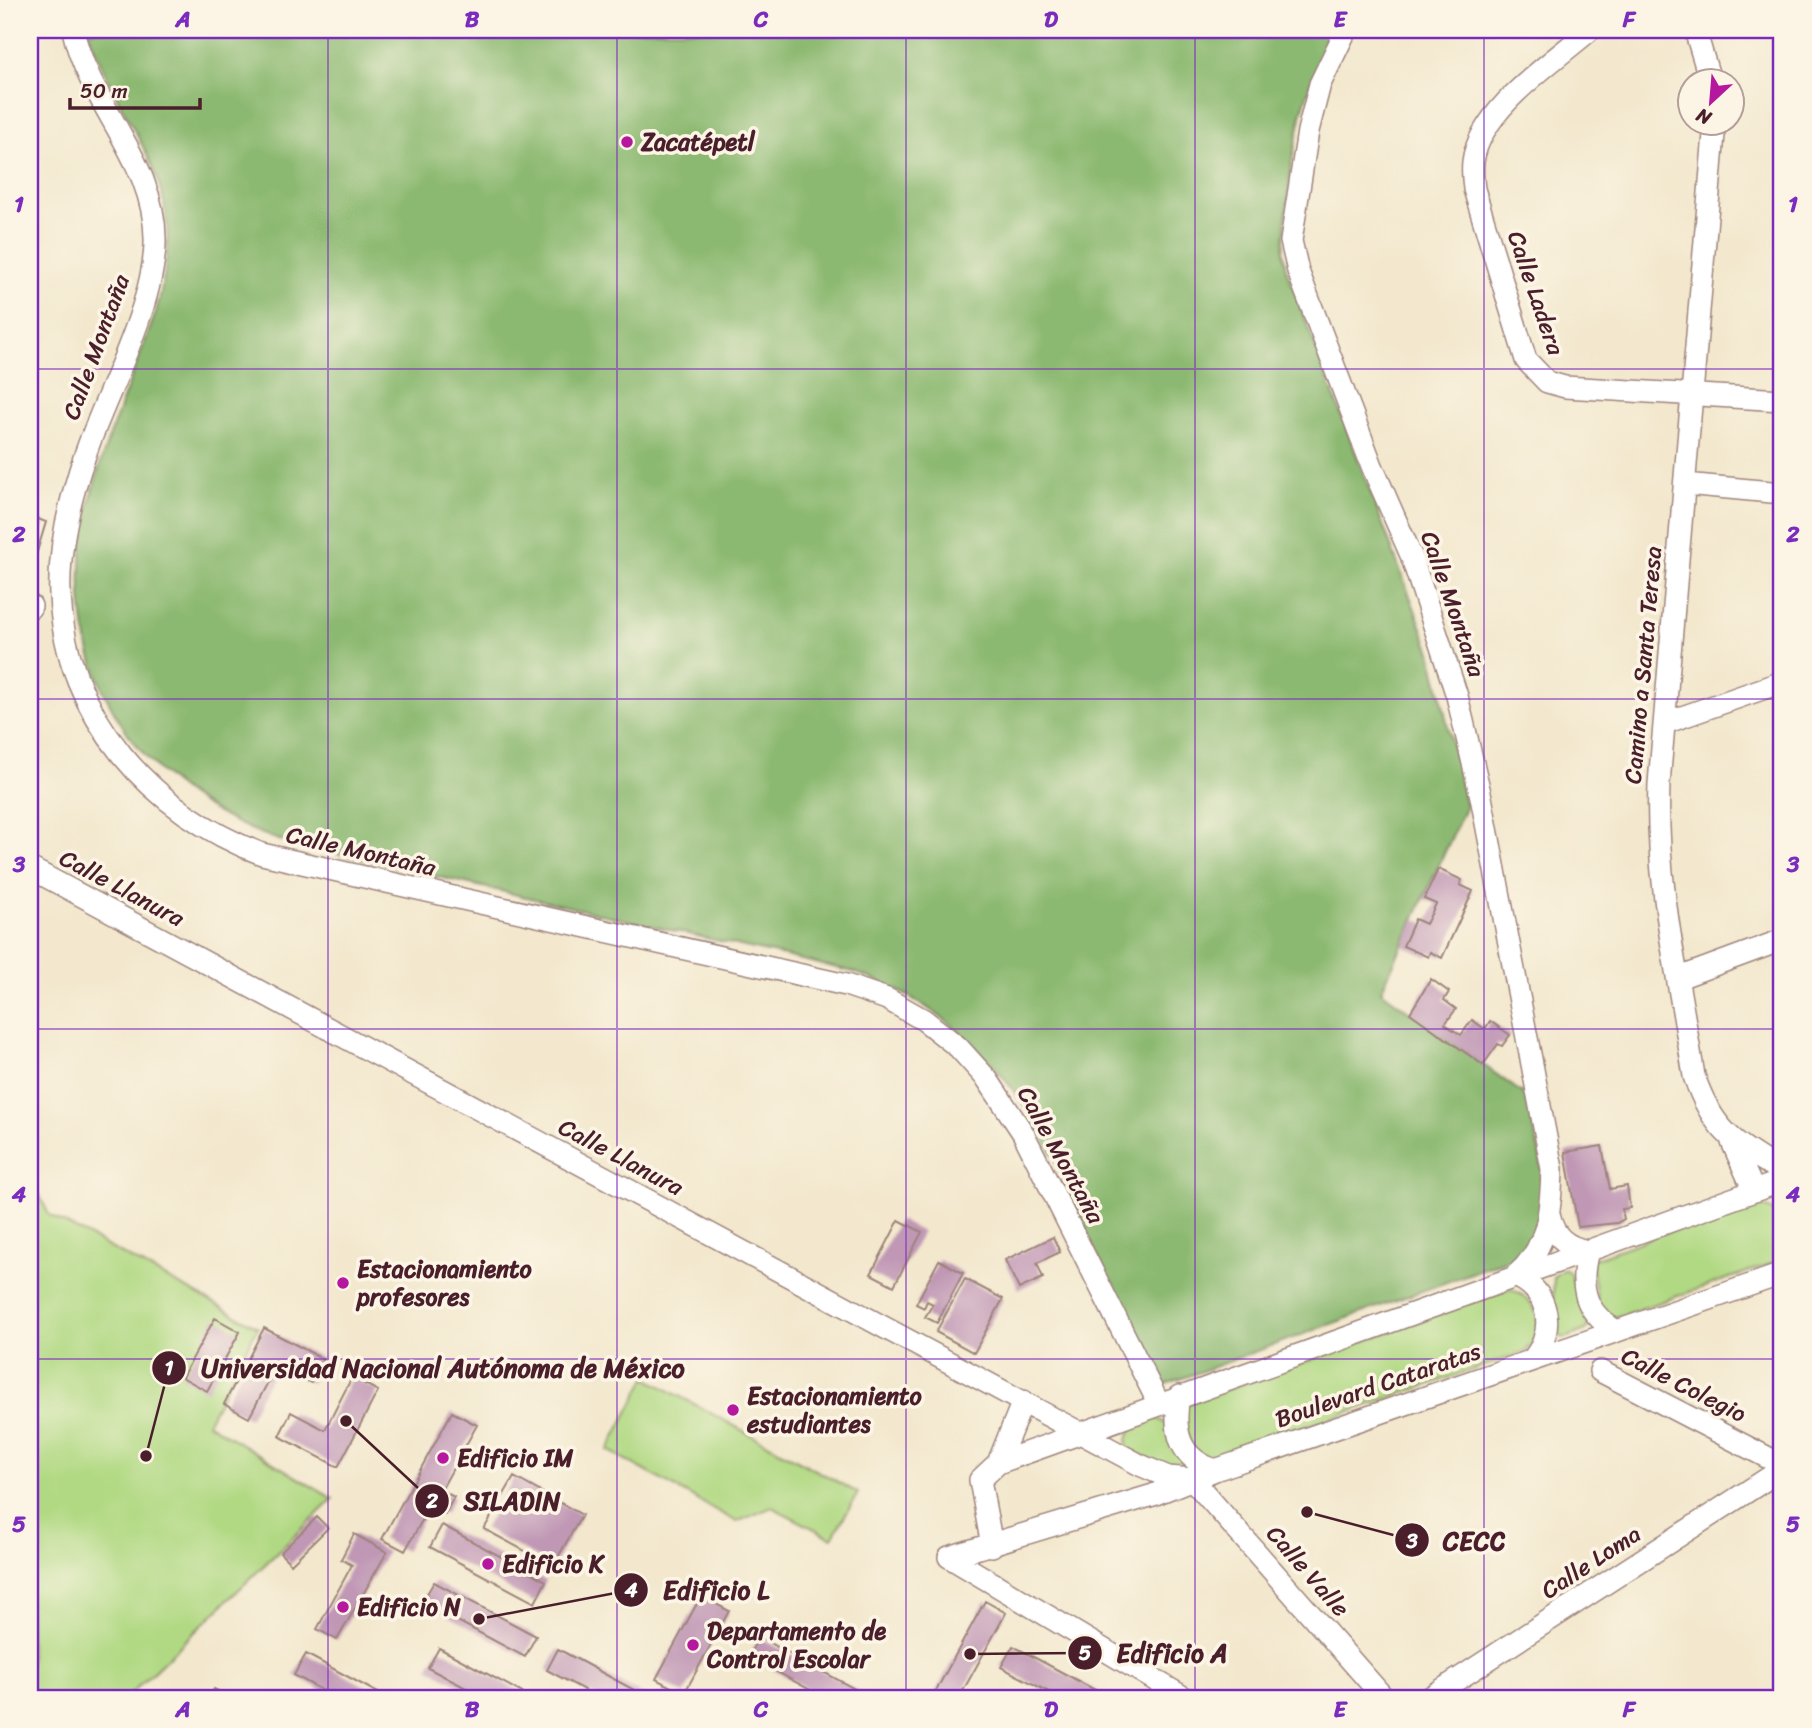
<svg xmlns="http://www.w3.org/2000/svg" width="1812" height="1728" font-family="Sriracha,sans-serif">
<rect width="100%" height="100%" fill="#fcf5e5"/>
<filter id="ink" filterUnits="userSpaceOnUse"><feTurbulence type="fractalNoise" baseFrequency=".0143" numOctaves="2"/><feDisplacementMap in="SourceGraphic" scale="14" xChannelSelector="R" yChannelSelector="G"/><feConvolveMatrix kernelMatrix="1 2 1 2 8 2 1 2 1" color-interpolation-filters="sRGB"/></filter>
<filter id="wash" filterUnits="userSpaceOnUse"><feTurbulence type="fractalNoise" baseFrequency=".00686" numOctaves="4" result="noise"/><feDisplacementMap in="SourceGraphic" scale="28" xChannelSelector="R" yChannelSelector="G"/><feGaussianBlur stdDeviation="1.57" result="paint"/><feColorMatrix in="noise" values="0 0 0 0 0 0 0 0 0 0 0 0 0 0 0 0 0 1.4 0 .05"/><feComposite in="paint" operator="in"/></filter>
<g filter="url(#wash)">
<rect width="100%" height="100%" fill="#f3e8ce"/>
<path fill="#b1d983" stroke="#7e7c57" stroke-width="2" d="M30,1175L49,1215L258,1327L207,1423L333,1499L126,1698H30Z
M1740,1205L1764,1207L1782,1215V1260L1620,1316L1614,1317L1599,1311L1591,1260Z
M1564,1269L1570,1273L1588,1326L1586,1330L1565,1338L1557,1336L1552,1326L1554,1276Z
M1510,1289C1539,1299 1547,1330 1525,1352L1204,1461L1190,1445L1180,1406Z
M646,1378L858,1493L832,1538L772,1507L737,1522L608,1450Z
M1150,1418C1173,1418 1175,1442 1182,1460L1174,1470L1127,1449C1125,1432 1135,1423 1150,1418Z"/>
<path fill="#8cb971" stroke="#6b6c4e" stroke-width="2" d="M88,30H1336L1311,83L1302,111L1291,166L1283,252L1286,269L1431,652L1466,806L1381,991L1525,1095C1537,1137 1552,1189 1537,1232C1534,1240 1527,1248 1521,1255L1161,1386C1133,1325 1101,1265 1072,1205C1064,1189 1061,1171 1053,1155C1008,1068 945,1001 850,971L286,842C134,795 57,670 87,514C101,447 133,377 156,312C195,175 126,146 88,30Z"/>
<g id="blocks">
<path fill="#c097b5" d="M30,516L46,522L30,575Z
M1438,869L1462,880L1460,885L1473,891L1442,958L1430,952L1428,957L1403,946L1415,919L1426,924L1436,904L1424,899Z
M1431,979L1449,992L1444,1000L1456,1009L1445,1024L1452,1029L1461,1035L1472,1020L1485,1029L1490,1021L1510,1035L1502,1046L1498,1044L1483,1065L1410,1013Z
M1602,1146L1610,1189L1627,1186L1630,1208L1622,1209L1624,1219L1617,1223L1578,1227L1565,1152Z
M899,1220L922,1232L894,1286L871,1274Z
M1053,1237L1060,1252L1037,1263L1043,1278L1019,1289L1005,1260Z
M939,1260L963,1273L937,1323L925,1317L933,1304L927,1301L924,1308L916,1304Z
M965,1279L1003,1299L974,1353L936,1332Z
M215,1318L240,1332L207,1391L182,1377Z
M264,1328L323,1359L311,1383L277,1365L249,1418L224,1404Z
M352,1377L378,1391L338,1467L279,1436L291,1412L325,1430Z
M452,1412L477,1425L441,1490L454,1497L445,1514L430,1506L405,1551L382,1539Z
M514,1477L582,1515L553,1566L484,1529Z
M317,1517L328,1528L291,1564L280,1553Z
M442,1525L546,1581L535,1603L430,1547Z
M354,1534L387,1552L337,1640L317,1629L352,1565L341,1559Z
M434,1582L536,1636L525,1657L422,1602Z
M701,1596L729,1611L684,1694L656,1679Z
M985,1601L1006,1613L959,1698H937L933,1696Z
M759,1637L866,1695L864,1698H825L748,1656Z
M1013,1646L1110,1698H1060L1001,1667Z
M439,1648L532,1698H485L428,1668Z
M558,1649L649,1698H599L547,1670Z
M306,1654L378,1693L375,1698H336L294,1675Z
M214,1689L231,1698H209Z"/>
</g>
</g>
<g filter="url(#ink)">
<use href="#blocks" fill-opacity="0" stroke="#9e847c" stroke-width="2"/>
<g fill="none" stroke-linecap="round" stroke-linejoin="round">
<g stroke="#9e847c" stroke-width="24">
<path id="minor" d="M73,30C89,106 158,163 155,245C152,311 107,391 85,455C70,499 58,548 60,595C65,716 152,813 262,854L846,985L887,999L924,1020L958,1047L987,1079L1023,1133L1159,1404
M1346,30L1320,84L1308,131L1291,241L1298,271L1372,466L1411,555L1457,696L1481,797L1552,1169C1551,1210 1548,1249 1515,1276C1550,1291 1556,1330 1533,1359
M1590,30C1553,62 1479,110 1473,162C1472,171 1473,181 1474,189L1526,360L1547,382L1565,387L1782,400
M1695,30L1710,80
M1715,122L1659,784C1655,882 1679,979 1694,1076C1714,1133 1734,1142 1782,1172
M1685,484L1782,493
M30,608L31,606
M1665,723L1782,682
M30,868L1140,1465L1168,1477L1192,1479
M1679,978L1782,940
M1732,1142L1754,1191
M1549,1214C1553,1236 1566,1247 1588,1251C1579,1284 1583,1311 1615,1330
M1600,1371L1782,1465
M1179,1396C1173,1430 1178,1458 1215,1470
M998,1463L1782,1181
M1192,1479L1384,1698
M992,1546L980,1480L998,1463L1023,1401
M949,1557L1153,1495L1215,1470L1782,1274
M949,1557L1185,1698
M1429,1698L1782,1469"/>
</g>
<use href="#minor" stroke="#fff" stroke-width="21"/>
</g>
</g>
<path fill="none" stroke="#7b2cbf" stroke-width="2" stroke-opacity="0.55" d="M328,30V1698M617,30V1698M906,30V1698M1195,30V1698M1484,30V1698M30,369H1782M30,699H1782M30,1029H1782M30,1359H1782"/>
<g fill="#b5179e" stroke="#fcf5e5" stroke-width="2.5">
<circle cx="627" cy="142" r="7"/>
<circle cx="343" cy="1283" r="7"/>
<circle cx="733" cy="1410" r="7"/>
<circle cx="443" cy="1458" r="7"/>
<circle cx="488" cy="1564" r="7"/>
<circle cx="343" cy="1607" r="7"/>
<circle cx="693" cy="1645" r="7"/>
</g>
<g text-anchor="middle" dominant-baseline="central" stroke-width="7" stroke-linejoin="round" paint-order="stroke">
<g font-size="24" font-weight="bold" fill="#4a1f2b" stroke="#fcf5e5" text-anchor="start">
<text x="641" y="142">Zacatépetl</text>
<text x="357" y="1269">Estacionamiento<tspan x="357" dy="28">profesores</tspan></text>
<text x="747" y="1396">Estacionamiento<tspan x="747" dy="28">estudiantes</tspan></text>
<text x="457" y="1458">Edificio IM</text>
<text x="502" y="1564">Edificio K</text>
<text x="357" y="1607">Edificio N</text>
<text x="707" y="1631">Departamento de<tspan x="707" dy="28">Control Escolar</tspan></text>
</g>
<g font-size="24" fill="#4a1f2b" stroke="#fcf5e5">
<text transform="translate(1536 293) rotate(71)">Calle Ladera</text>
<text transform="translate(96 347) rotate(-70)">Calle Montaña</text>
<text transform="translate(1453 604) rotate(71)">Calle Montaña</text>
<text transform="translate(1643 665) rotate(-85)">Camino a Santa Teresa</text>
<text transform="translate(361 851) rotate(13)">Calle Montaña</text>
<text transform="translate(122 888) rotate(28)">Calle Llanura</text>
<text transform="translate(1061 1155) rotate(61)">Calle Montaña</text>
<text transform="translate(621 1157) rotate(28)">Calle Llanura</text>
<text transform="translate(1378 1385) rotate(-19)">Boulevard Cataratas</text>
<text transform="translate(1684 1385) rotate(27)">Calle Colegio</text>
<text transform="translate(1591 1562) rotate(-33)">Calle Loma</text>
<text transform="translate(1308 1571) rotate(49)">Calle Valle</text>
</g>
</g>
<path fill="none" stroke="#4a1f2b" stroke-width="2.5" d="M146 1456L169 1368M346 1421L432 1501M1307 1512L1412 1540M479 1619L631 1590M970 1654L1085 1653"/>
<g fill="#4a1f2b" stroke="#fcf5e5" stroke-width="2.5">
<circle cx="146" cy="1456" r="7"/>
<circle cx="346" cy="1421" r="7"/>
<circle cx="1307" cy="1512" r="7"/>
<circle cx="479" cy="1619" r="7"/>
<circle cx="970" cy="1654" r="7"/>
<circle cx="169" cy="1368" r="18"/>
<circle cx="432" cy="1501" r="18"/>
<circle cx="1412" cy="1540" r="18"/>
<circle cx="631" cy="1590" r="18"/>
<circle cx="1085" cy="1653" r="18"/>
</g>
<g font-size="21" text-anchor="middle" font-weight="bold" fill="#fff">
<text x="169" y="1375">1</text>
<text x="432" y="1508">2</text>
<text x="1412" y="1548">3</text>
<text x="631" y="1597">4</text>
<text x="1085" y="1660">5</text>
</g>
<g font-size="26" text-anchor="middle" font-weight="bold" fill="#4a1f2b" stroke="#fcf5e5" stroke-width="7" stroke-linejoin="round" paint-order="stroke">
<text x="443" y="1377">Universidad Nacional Autónoma de México</text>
<text x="512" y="1510">SILADIN</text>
<text x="1474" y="1550">CECC</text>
<text x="716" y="1599">Edificio L</text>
<text x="1172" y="1662">Edificio A</text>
</g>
<rect width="1812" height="1728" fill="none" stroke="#fcf5e5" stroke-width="77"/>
<g transform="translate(1711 102) rotate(206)"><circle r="33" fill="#fcf5e5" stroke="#b59f9b" stroke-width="2"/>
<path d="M0-5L12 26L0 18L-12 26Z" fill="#b5179e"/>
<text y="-10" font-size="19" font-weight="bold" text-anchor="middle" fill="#4a1f2b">N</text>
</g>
<path d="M70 98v10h130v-10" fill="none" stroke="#4a1f2b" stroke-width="3.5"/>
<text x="80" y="98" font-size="21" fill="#4a1f2b" stroke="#fcf5e5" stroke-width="5" paint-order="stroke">50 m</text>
<rect x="38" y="38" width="1735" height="1652" fill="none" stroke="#7b2cbf" stroke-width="2.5"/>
<g font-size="23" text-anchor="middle" font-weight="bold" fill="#7b2cbf">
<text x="183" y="27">A</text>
<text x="472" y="27">B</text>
<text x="761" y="27">C</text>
<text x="1051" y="27">D</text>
<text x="1340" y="27">E</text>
<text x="1629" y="27">F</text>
<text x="19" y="212">1</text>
<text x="1793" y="212">1</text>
<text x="19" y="542">2</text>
<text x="1793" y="542">2</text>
<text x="19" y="872">3</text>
<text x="1793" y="872">3</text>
<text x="19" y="1202">4</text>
<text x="1793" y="1202">4</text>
<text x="19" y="1532">5</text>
<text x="1793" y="1532">5</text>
<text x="183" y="1717">A</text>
<text x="472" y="1717">B</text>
<text x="761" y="1717">C</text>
<text x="1051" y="1717">D</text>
<text x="1340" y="1717">E</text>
<text x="1629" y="1717">F</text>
</g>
</svg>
